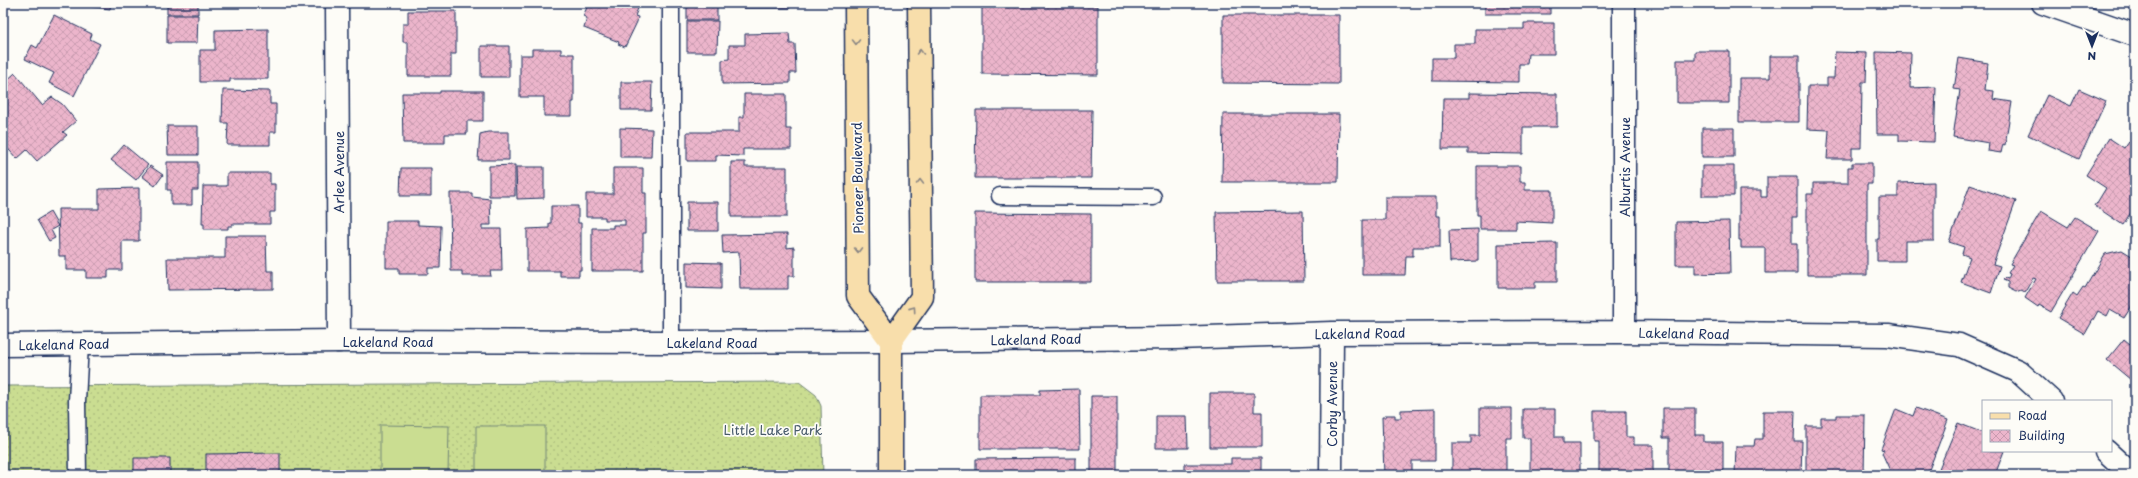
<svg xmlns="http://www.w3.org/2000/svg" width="2138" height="478" font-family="'Playpen Sans',sans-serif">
<defs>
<pattern id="grass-dots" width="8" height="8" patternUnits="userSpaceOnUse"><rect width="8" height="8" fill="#cadd91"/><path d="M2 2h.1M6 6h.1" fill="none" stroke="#adbe7f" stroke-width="1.8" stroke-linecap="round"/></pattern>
<pattern id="building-cross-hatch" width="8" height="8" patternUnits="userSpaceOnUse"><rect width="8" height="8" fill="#ecb5cb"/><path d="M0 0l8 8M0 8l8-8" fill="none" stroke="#ca9cb1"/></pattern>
</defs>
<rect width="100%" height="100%" fill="#fdfcf7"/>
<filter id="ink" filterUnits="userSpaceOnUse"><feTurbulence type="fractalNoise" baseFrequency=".025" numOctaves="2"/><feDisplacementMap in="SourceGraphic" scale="8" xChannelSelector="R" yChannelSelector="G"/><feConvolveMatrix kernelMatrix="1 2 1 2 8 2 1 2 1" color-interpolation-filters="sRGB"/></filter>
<g filter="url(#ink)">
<path fill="url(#grass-dots)" stroke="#728678" d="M799,382L816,395L821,406L823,475H3V386Z"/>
<path fill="#cadd91" stroke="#728678" d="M380,425L449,426L448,475H380Z
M476,426H545V475H476Z"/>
<path fill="url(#building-cross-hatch)" stroke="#1b2f5e" d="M80,3H111L110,9L80,5Z
M167,3H198V14H167Z
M589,3H640L635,16L638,17L637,22L625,47L618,44L619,42L584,28L587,18L583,16Z
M687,3H717V20H687Z
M743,3H790V8H743Z
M1485,3H1550V14H1485Z
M982,6H1098V75L982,74Z
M408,11H456V54H451V76H408V42H403V24H408Z
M54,15L92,34L90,39L100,44L74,96L49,83L54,73L25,59L32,45L37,48Z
M167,15H198L197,43H167Z
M1223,15H1339V84L1223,83Z
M687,21H718L717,52H687Z
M1524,23H1554V54H1528L1527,64H1519V82L1432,81V58H1454V44H1475V29H1524Z
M268,29V79H230V82H200V50H215V30Z
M789,33L790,44H795L796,73H790V83L722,84V60L729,59V45H745V34Z
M481,46H509V77H481Z
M532,49H561V54H574V102H572V116H544V97H520V55H532Z
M1695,51H1729V103H1677V60H1695Z
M1835,52L1867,53L1866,82H1862L1861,148H1852V159H1827L1829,130L1807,129L1808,86H1827V78H1834Z
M1876,52L1911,53L1910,88L1936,87L1934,142L1899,141V134H1877Z
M1770,56H1799V122H1739V78H1770Z
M1959,58L1988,63L1985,90L1994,91L1993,99L2012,102L2005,145L2003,144L2001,153L1988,151L1989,143L1953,137L1960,90L1954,89Z
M15,73L42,105L52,97L62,104L76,121L63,132L67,135L37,161L27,150L17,159L3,143V84Z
M621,82H652L651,110H621Z
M2079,89L2106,101L2079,159L2028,135L2047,95L2071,106Z
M223,90L270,91V104H276V132H270V145H227L228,123H222Z
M440,91H483V121H467V134H445V143H403L402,93H440Z
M1469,93L1557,94V127H1523V154L1468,153V149H1442L1443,98H1469Z
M744,94H786V129H791V149H743V156L716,155V161H687V132H739V117H744Z
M976,110H1092L1091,178H975Z
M1223,114H1339L1338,182H1222Z
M167,126H198V155H168Z
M620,128L652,129L651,157H620Z
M1702,128H1734V157H1702Z
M488,132H509V160H478L480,134Z
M2109,138L2124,148L2129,141L2135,145V196L2132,201L2135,203V206L2123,225L2095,206L2106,188L2086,175Z
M124,145L148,165L136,180L111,160Z
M167,162H198V190H192V205H171V190H167Z
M731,162H745V167H787V217H731Z
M1852,163H1872V184H1867V275H1807V194H1813V183H1848V167H1852Z
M515,165V196H489V166Z
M150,166L163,175L155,186L142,176Z
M1477,166H1520V182H1525V190H1552V223L1516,221V229H1480V215H1477Z
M1702,166H1734V196H1702Z
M516,167H544V198L517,199Z
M401,168H431V196H400Z
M613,168H643V193H646V233H643V271H592V228H613V225H625V220H605V217H586V194H613Z
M227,173H270V184H275V212H270V224H232V226H228V229H204V224H202L203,186H227Z
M1767,177H1797V217H1792V244H1797V273H1765V248H1741V240H1739V190H1761V197H1767Z
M1934,182V241H1905V261H1877V239H1879V197H1898V183Z
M1970,185L2016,201L1993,264L2000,266L1991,293L1961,282L1970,257L1962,254L1964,247L1949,242Z
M139,188V241H122V270H108V278H86V270H66V256H59L58,209H99V189Z
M450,193H472V197L490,199L491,225H482V229H501L502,271H490L491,276H462V271H451Z
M1385,197H1436V216H1440V247H1413V256H1406L1405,275H1362V220H1385Z
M687,202H718V231H687Z
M551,206H578V223H581V270H579V276H560V271H527V229L549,228V223H551Z
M1303,211L1304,281H1217L1216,212Z
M2041,211L2068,227L2075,217L2099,231L2051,312L2039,305L2038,307L2025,298L2036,279L2033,278L2025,292L2021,290L2016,292L2008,288V282L2003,280L2005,278L2008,279L2010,274L2008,273L2013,265L2010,264Z
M50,212L58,226L51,230L55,238L49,241L37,220Z
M975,213L1091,214V282H975Z
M386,221H418V225L441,226L440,268H428V274H399V268H386Z
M1729,221L1730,273L1695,274V265H1676V222Z
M1478,229V261L1450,262L1449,230Z
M787,234V248L794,247V276H788V289H740L739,252L723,253L722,235Z
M225,236H266L267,271H273V289L168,290L167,258H225Z
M1557,243V282H1535V288H1498V244Z
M2122,250L2135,258V301L2124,318L2110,310L2107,316L2098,311L2085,334L2058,318L2073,293L2077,296L2083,287L2085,288L2105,254Z
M686,262L721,263V289L686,288Z
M2135,338V375L2131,380L2107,360L2124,339L2130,344Z
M1079,389L1080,449H980V395H1040V390Z
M1210,393H1254V412H1262V447H1210Z
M1091,396H1117V475H1091Z
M1480,408H1512V438H1506V475H1452V443H1471V435H1480Z
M1663,408H1695V435H1704V442H1723V475H1669V438H1663Z
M1916,408L1948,420L1927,475H1892L1882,453L1884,450L1881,449L1896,409L1913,416Z
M1435,409V461H1412V475H1384L1382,417H1386V415H1395V418H1401V410Z
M1523,409H1555V437H1563V443H1580V475H1530V438H1523Z
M1594,411H1626V437H1634V445H1653V475H1599V441H1594Z
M1763,411H1795L1794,441H1802L1801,475H1735L1736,446H1754L1755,439H1763Z
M1836,415H1865L1864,475H1806V426H1821V418H1836Z
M1156,416H1187L1188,448H1156Z
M1958,423L1983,433V451H2004L1995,475H1949L1938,471Z
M280,453V475H206V454Z
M134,458H170V475H134Z
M1076,458V475H976V459Z
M1231,458H1261V475H1184V464H1231Z"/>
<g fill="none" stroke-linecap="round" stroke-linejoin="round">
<g stroke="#1b2f5e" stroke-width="19">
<path id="lane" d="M671,3V342
M1000,196L1153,197
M78,475L77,401L80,344"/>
</g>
<g stroke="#1b2f5e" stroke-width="25">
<path id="street" d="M337,3L339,341
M1624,3V332
M2043,3L2135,35
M891,341L1176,338L1332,333L1624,332L1888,335L1959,345L2018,371L2051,401
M2106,451L2132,475
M1331,475L1332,333"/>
</g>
<g stroke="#1b2f5e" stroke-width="25">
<path id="secondary" d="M3,345L339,341L671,342L891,341"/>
</g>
<g stroke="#1b2f5e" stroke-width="25">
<path id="primary" d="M856,3L858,296L891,341
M891,475V341L922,297L919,3"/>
</g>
<use href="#lane" stroke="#fdfcf7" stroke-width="16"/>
<use href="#street" stroke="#fdfcf7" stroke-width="22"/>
<use href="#secondary" stroke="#fdfcf7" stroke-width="22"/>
<use href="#primary" stroke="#f8deab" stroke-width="22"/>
</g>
<defs><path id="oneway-chevron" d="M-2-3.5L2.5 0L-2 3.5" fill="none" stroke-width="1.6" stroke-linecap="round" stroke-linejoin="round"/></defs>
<g stroke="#8a8684">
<use href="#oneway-chevron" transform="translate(856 42) rotate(90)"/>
<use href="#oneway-chevron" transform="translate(920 52) rotate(-90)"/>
<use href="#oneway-chevron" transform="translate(920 182) rotate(-90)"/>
<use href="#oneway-chevron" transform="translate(858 250) rotate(89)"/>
<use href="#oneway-chevron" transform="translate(913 309) rotate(-55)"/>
</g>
</g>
<g text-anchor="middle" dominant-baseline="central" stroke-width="3.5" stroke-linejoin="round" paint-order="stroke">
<g font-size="13" fill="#1b2f5e" stroke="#fdfcf7">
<text transform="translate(1624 167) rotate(-90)">Alburtis Avenue</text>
<text transform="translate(338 172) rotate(-90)">Arlee Avenue</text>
<text transform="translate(857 178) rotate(-91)">Pioneer Boulevard</text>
<text transform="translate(1360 333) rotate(-1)">Lakeland Road</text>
<text transform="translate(1684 333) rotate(1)">Lakeland Road</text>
<text transform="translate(1036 339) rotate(-1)">Lakeland Road</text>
<text x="388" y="341">Lakeland Road</text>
<text x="712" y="342">Lakeland Road</text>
<text transform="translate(64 344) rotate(-1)">Lakeland Road</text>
<text transform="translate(1331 404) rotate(-90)">Corby Avenue</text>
</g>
<g font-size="13" fill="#475a6b" stroke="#fdfcf7">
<text x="773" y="429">Little Lake Park</text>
</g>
</g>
<rect width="2138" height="478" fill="none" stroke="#fdfcf7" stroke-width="16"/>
<rect x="8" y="8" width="2122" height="462" fill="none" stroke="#1b2f5e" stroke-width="1.5" filter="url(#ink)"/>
<rect x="1982" y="400" width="130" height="52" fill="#fdfcf7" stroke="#a3aaba"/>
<rect x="1990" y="413" width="20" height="6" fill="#f8deab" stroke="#a3aaba"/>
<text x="2018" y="420" font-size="12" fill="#1b2f5e">Road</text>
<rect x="1990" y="430" width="20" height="12" fill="url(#building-cross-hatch)" stroke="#a3aaba"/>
<text x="2018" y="440" font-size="12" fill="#1b2f5e">Building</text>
<g transform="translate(2092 46) rotate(180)" stroke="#fdfcf7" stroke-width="3" paint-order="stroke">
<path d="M0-3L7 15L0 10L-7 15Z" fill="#1b2f5e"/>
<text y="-6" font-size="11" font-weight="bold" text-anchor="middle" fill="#1b2f5e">N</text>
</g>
</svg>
